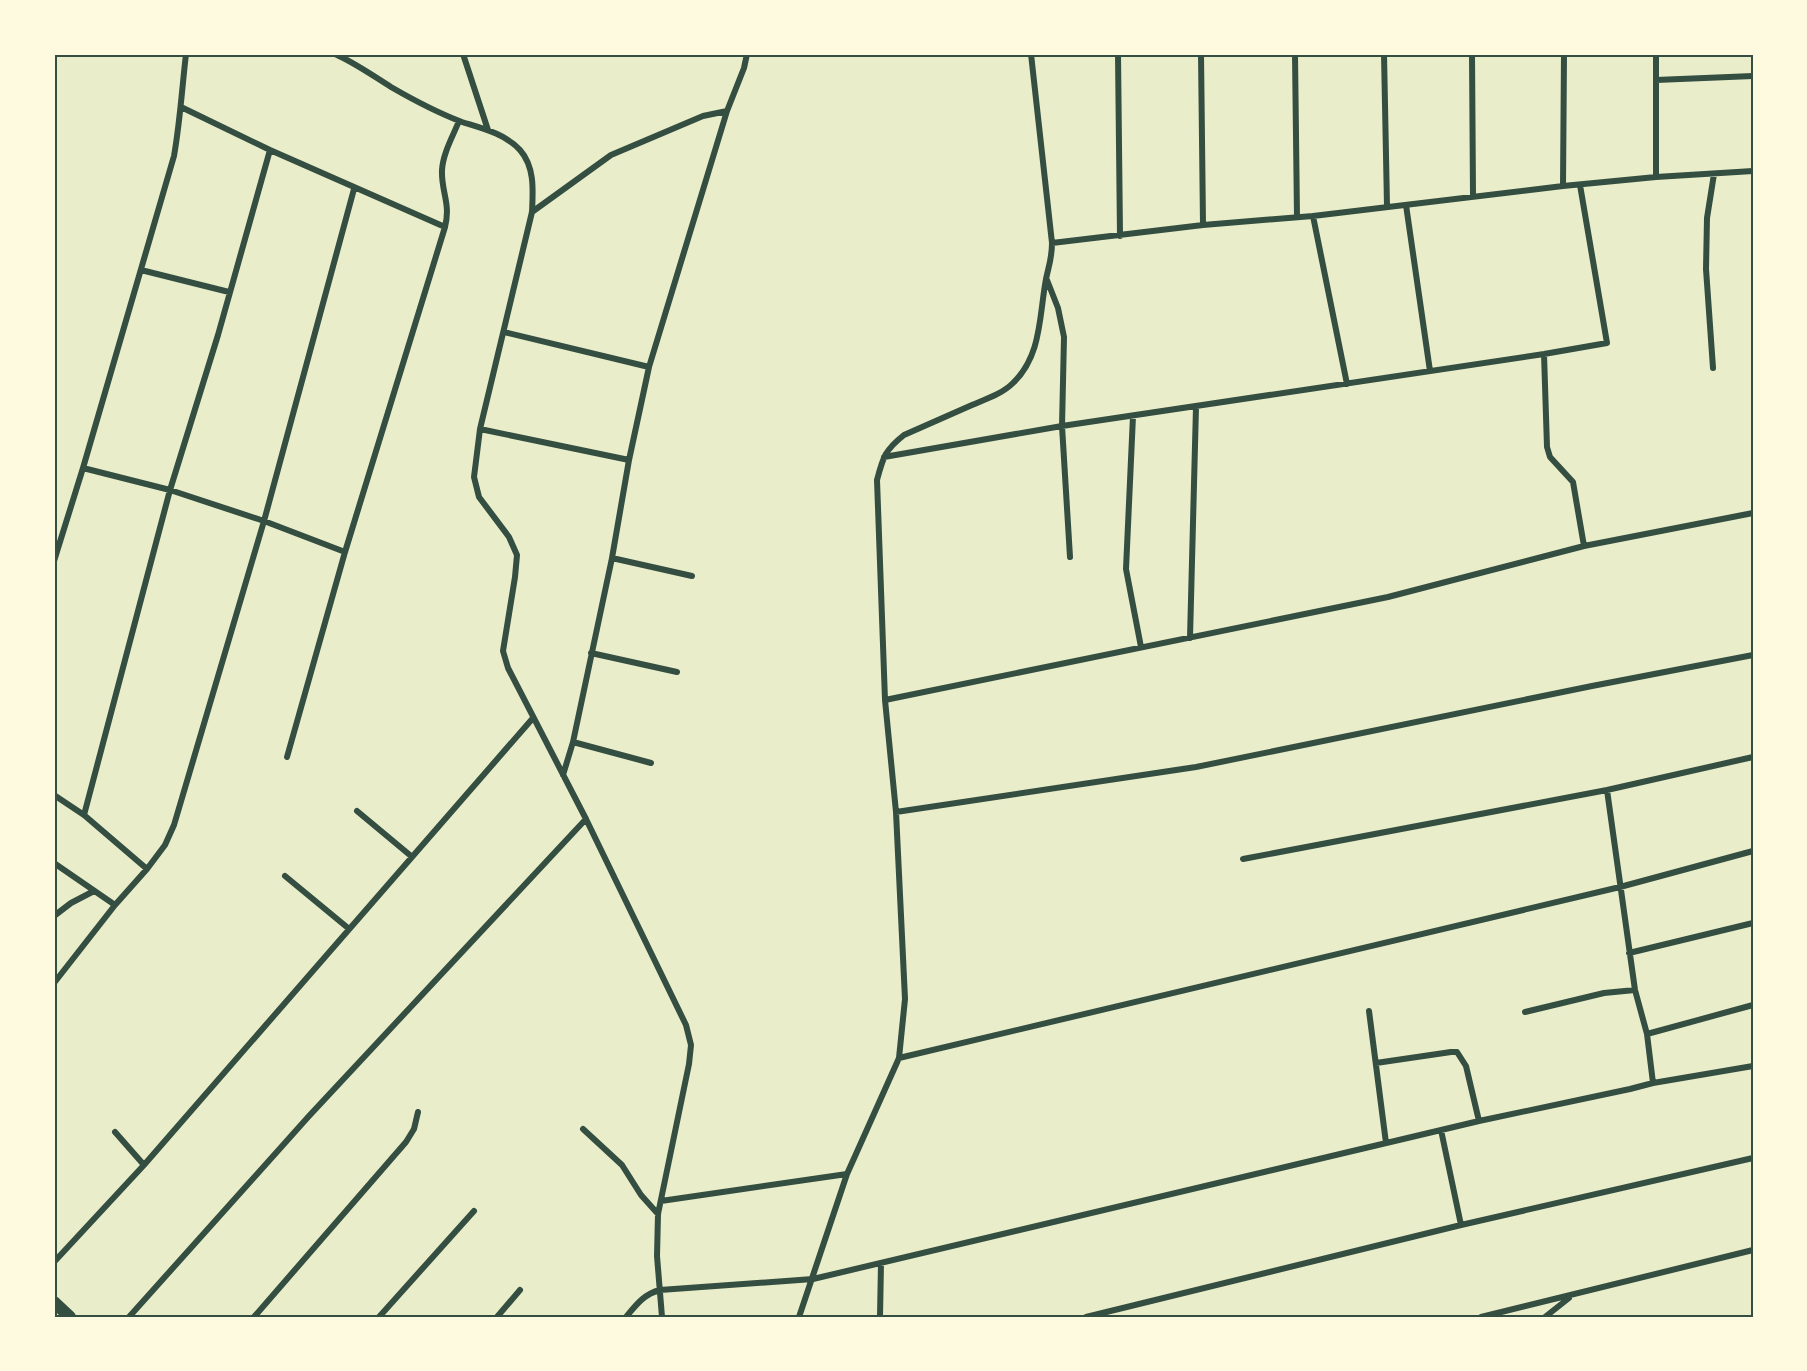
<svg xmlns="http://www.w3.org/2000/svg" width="1807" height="1371" font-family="'Roboto Condensed',sans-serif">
<rect width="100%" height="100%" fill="#e9edc9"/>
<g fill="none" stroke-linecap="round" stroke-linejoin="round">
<path stroke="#344e41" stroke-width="6" d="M335,54C355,63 372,75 391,87C410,98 441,114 462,122C481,128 506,134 520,150C535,167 533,191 532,212L480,429L474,477L479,497L509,537L517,555L515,577L503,651L508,668L586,819L686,1025L691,1045L689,1064L658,1214L657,1256L662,1317
M463,54L488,130
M1118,54L1120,236
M1201,54L1203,225
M1295,54L1297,217
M1384,54L1387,206
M1472,54L1473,196
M1656,54V177
M1656,80L1753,76
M181,107L270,150L445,227
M1563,186L1564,54
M1406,205L1430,371
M532,212L611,155L703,116L727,111
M1313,216L1347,384
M1052,243L1203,225L1313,216L1563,186L1656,177L1753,171
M141,270L229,292
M1047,280L1058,308L1064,337L1062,426L1070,557
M504,332L649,367
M1544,354L1547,447L1550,457L1573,482L1584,546
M1713,368L1706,269L1707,218L1714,174
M1133,416L1126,569L1141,647
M480,429L629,460
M884,457L1062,426L1544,354L1607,343L1580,185
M83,468L170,490L264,521L345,552
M612,558L692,576
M54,561L83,468L174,156C180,122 182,88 186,54
M1190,638L1196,407
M591,653L677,672
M885,700L1388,597L1584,546L1753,513
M573,742L651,763
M287,757L345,552L445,227C451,203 441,192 442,170C443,153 453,136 459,121
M563,775L573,742L612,558L629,460L649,367L727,111L744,68L747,54
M1607,790L1635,990L1647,1034L1653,1083
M54,795L84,815L147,869
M357,811L411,856
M896,812L1196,767L1592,686L1753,655
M84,815L170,490L218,335L270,150
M1243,859L1607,790L1753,757
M54,863L115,905
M285,876L348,928
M54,916L71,903L94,891
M1629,953L1753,923
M54,983L115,905L147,869L165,845L174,825L264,521L354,189
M1369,1011L1386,1143
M1525,1012L1604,993L1635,990
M1647,1034L1753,1005
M899,1058L1620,887L1753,851
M1376,1063L1451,1052H1457L1466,1066L1479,1121
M583,1129L622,1165L641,1195L658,1214
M1441,1130L1461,1225
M115,1132L144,1165
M661,1201L847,1174
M54,1262L144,1165L533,718
M129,1317L309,1116L586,819
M254,1317L406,1142L414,1129L418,1112
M379,1317L474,1211
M497,1317L520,1290
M626,1317C636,1305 644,1294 660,1290L813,1279L1479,1121L1630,1089L1653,1083L1753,1066
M799,1317L847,1174L899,1058L905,999L896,812L885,700L877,480C883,457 885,450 904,435C927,425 949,415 972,405C986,399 1002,394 1013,383C1042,355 1039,316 1046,279C1049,265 1052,258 1052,243L1031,54
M880,1317L881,1263
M1086,1317L1461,1225L1753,1158
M1481,1317L1753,1250
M1545,1317L1569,1298"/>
<path stroke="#344e41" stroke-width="12" d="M54,1302L70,1317"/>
</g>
<rect width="1807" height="1371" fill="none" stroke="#fefae0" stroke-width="111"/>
<rect x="56" y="56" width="1696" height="1260" fill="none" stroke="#344e41" stroke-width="2"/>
</svg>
